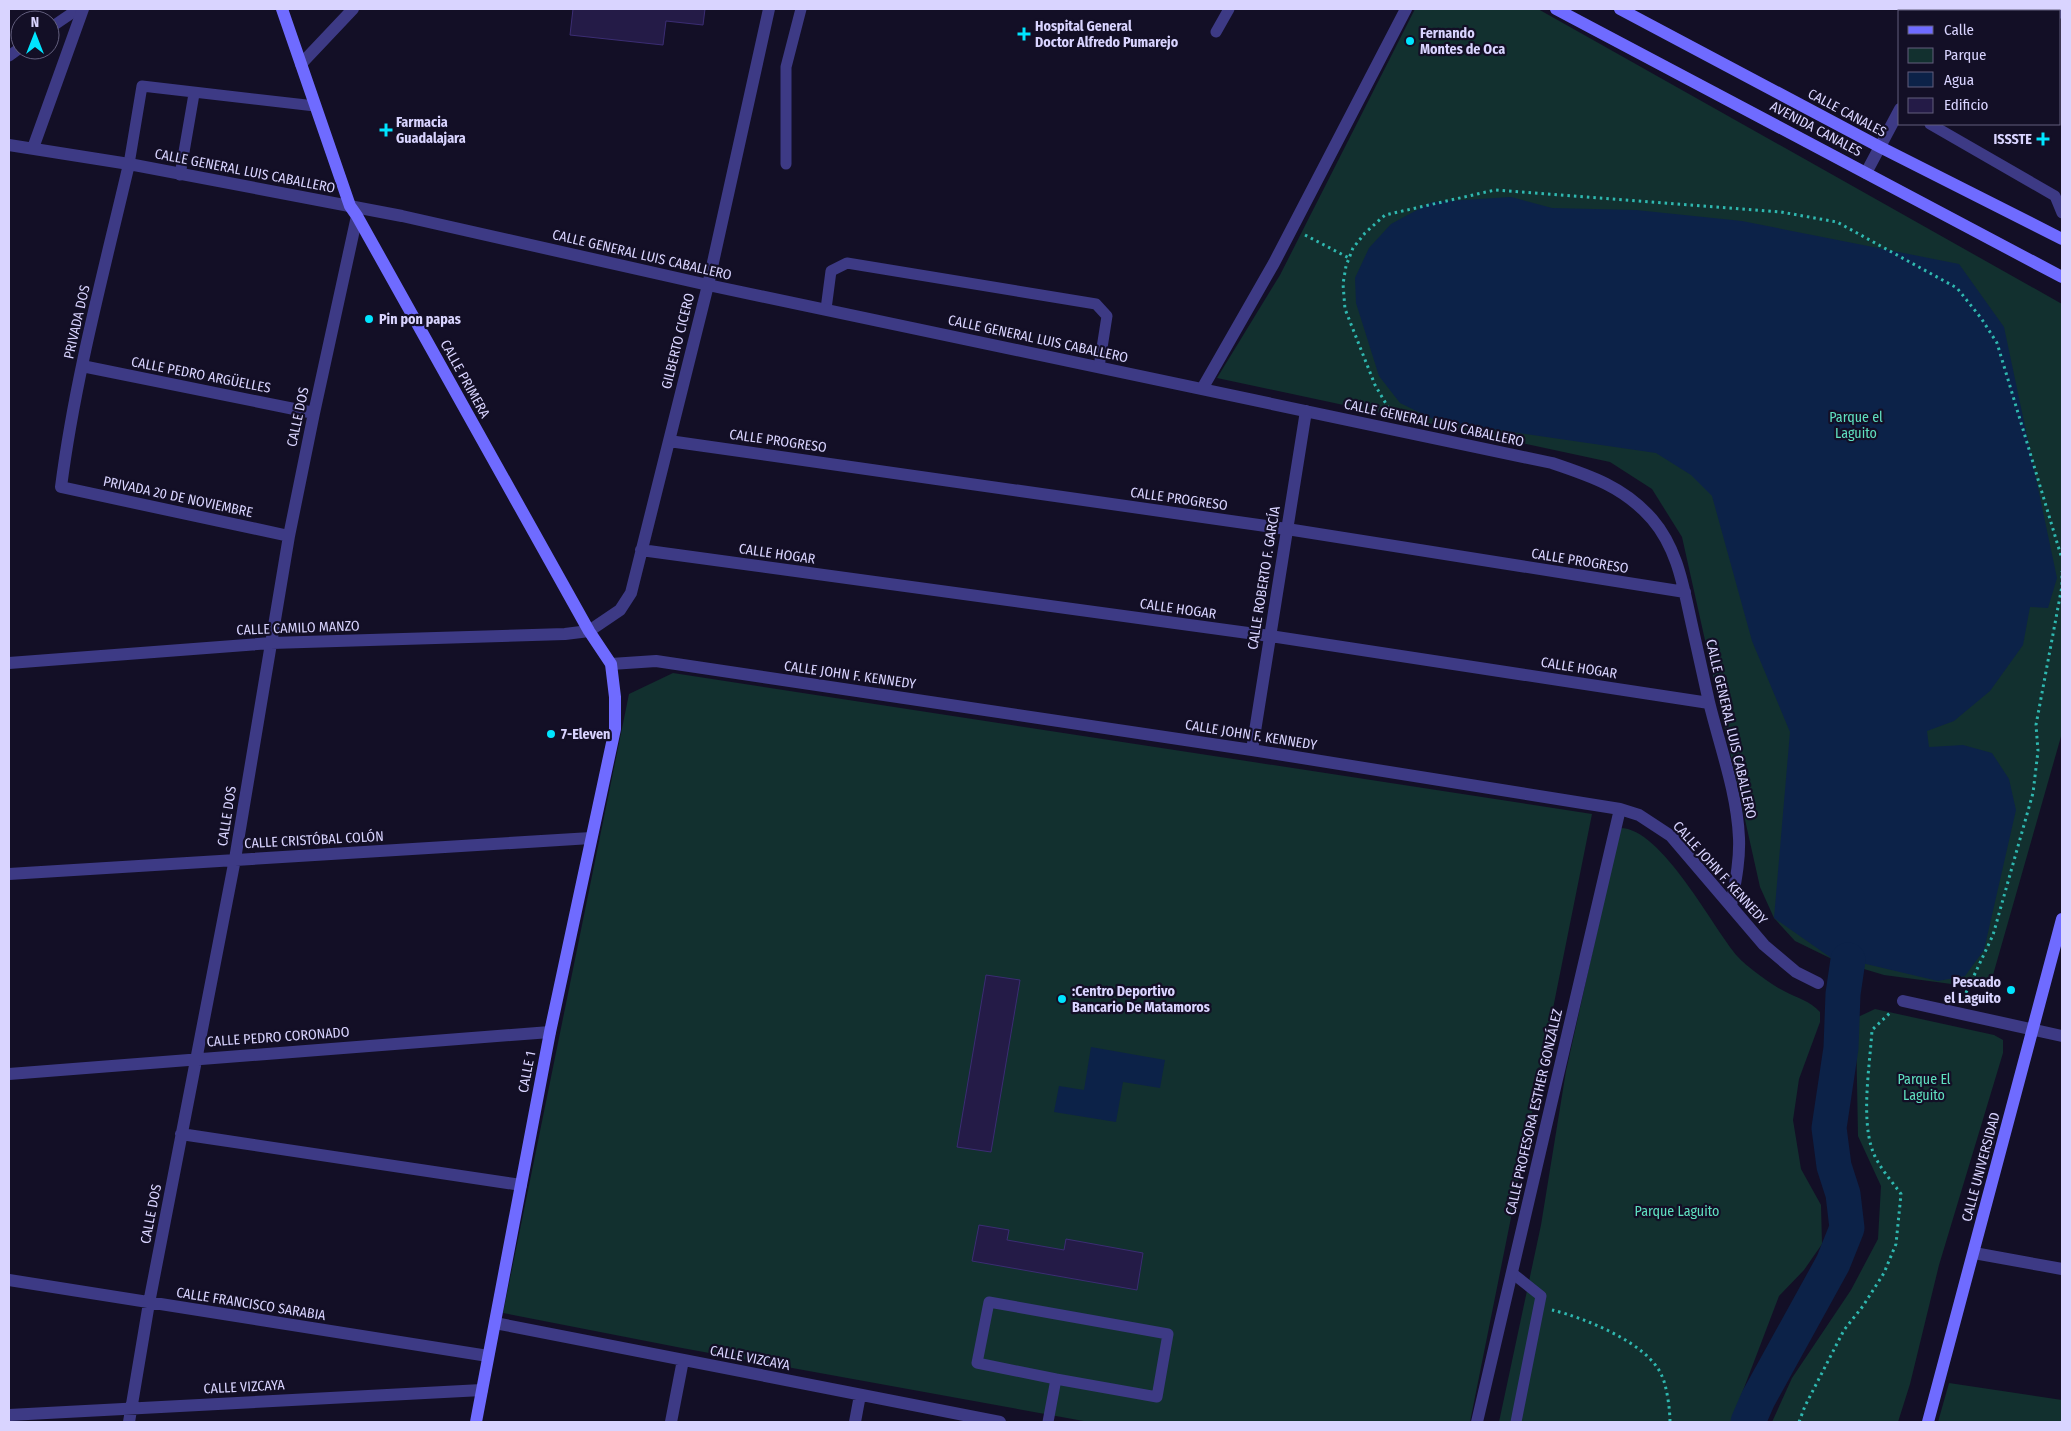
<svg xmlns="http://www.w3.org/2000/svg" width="2071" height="1431" font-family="'Fira Sans Condensed',sans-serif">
<rect width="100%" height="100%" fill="#130f26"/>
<path fill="#12302f" d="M1415,9H1538L2062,304V733L1989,989L1884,975L1834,960L1795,941L1774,918L1760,887L1682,537L1652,489L1610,462L1217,378L1280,275Z
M673,673L1592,814L1470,1422H1089L682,1348L503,1313L629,694Z
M1620,828C1662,828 1712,927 1738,957C1746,966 1773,986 1784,991C1797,998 1810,1001 1820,1012V1022L1799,1079L1793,1120L1801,1169L1821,1205L1822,1244L1804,1270L1779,1296L1731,1422H1499L1541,1225L1566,1071Z
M1875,1009L1994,1035L2003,1040V1053L1939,1265L1910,1384L1898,1422H1772L1792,1378L1851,1290L1878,1239L1881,1186L1858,1136L1856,1029L1858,1017Z
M1949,1383L2062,1400V1422H1938Z"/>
<path fill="#0c2248" d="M1511,197L1552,208L1636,210L1742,221L1959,264L2004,327L2057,578L2048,608L2030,607L2023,645L1990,691L1954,721L1927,731L1929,747L1963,745L1992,753L2009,779L2016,810L1984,950L1965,976L1938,981L1849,960H1834L1774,918L1790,732L1752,641L1712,496L1691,475L1656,453L1437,421L1400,403L1379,376L1356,303L1355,278L1369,248L1391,224L1432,202Z
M1091,1047L1165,1060L1160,1088L1123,1082L1116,1122L1054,1112L1059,1086L1084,1090Z"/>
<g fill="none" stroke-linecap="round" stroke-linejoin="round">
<path stroke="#0c2248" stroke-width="35" d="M1748,1422L1758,1399L1833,1263L1847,1228L1843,1194L1834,1166L1829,1128L1841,1048L1843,994L1848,960"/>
</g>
<path fill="#241b47" stroke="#3b2d73" d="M573,9H705L703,25L666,21L663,45L570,35Z
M986,975L1020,980L991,1152L957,1147Z
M979,1225L1009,1230L1007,1240L1064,1250L1066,1239L1143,1253L1137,1290L972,1261Z"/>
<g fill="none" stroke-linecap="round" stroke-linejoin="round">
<path stroke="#2fb8b0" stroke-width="3" stroke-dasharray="2.5 4" stroke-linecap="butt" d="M1305,235L1349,258
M1392,414L1375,385L1345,309L1343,284L1346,266L1353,248L1365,233L1385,215L1495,190L1781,212L1837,222L1957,288L1981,318L1997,343L2062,559
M1962,997H1964L1993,935L2033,793L2038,751L2036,725L2062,586V571
M1552,1310C1585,1318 1648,1343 1662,1376C1667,1387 1670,1410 1670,1422
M1799,1422L1805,1406L1844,1330L1863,1306L1884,1273L1896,1244L1901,1194C1891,1180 1877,1165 1872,1149C1861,1116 1870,1064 1872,1030L1892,1011"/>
<path stroke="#3d3a85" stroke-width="11" d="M2060,13L2062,9
M50,28L78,9
M1216,32L1229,9
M9,56L20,48
M1930,124L2055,196L2062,213
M129,164L142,86L315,106
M786,164V67L801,9
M180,175L194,94
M826,309L831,271L847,263L1096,304L1107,316L1099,367
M1512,1273L1541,1296L1516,1422
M1048,1422L1056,1379L1157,1397L1168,1334L989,1302L977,1363L1056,1379"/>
<path stroke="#3d3a85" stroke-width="12" d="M1951,11L1952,9
M301,64L353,9
M9,145L129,164L402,216L708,285L1552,463C1591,476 1624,487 1652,519C1677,548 1683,585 1691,621C1697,648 1703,675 1709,702C1720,747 1737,792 1739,838C1740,861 1735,884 1731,906
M33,148L83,9
M129,164C104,271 75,378 61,487L289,536
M1866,173L1900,109
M82,366L314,413
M1202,389L1274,263L1406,9
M669,441L1287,529L1685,592
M641,550L1270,636L1709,703
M9,663L271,643L565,634L589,631L620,610L631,593L708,285L769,9
M611,664L656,661L1252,750L1620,809L1639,815L1671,836L1764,945L1796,972L1818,983
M1252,750L1306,411
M9,874L591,838
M1903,1001L2062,1036
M9,1074L550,1032
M181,1134L521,1185
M1974,1253L2062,1269
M9,1280L488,1356
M495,1323L1000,1422
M9,1415L482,1390
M129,1422L149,1303L235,859L289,536L314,413L357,216
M671,1422L683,1360
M855,1422L860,1395
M1477,1422L1620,809"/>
<path stroke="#6f6bff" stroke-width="12" d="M282,9L350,206L357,216L589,631L611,664L615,697V729L550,1032L476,1422
M1556,9L2062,277
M1620,9L1880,147L2062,239
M1928,1422L2062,919"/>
</g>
<g fill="#00e5ff" stroke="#130f26" stroke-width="2">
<path d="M1021.5 26.5h5v5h5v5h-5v5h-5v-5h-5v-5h5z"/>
<circle cx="1410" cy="41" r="5"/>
<path d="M383.5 122.5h5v5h5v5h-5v5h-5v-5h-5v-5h5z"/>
<path d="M2040.5 131.5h5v5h5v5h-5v5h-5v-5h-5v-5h5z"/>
<circle cx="369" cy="319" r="5"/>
<circle cx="551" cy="734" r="5"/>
<circle cx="2011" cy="990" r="5"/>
<circle cx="1062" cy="999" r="5"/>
</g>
<g text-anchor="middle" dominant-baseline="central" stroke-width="4.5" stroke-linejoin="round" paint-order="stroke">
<g font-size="14" font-weight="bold" fill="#d9d4ff" stroke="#130f26" text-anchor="start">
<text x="1035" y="26">Hospital General<tspan x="1035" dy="16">Doctor Alfredo Pumarejo</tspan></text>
<text x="1420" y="33">Fernando<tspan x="1420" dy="16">Montes de Oca</tspan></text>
<text x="396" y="122">Farmacia<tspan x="396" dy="16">Guadalajara</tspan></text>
<text x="2032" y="139" text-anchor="end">ISSSTE</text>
<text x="379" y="319">Pin pon papas</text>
<text x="561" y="734">7-Eleven</text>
<text x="2001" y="982" text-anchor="end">Pescado<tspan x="2001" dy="16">el Laguito</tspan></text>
<text x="1072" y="991">:Centro Deportivo<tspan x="1072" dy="16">Bancario De Matamoros</tspan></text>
</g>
<g font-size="14" fill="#d9d4ff" stroke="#130f26">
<text transform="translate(1847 113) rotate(28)">CALLE CANALES</text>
<text transform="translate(1816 129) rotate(28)">AVENIDA CANALES</text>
<text transform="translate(245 171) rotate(11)">CALLE GENERAL LUIS CABALLERO</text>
<text transform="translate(642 255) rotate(13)">CALLE GENERAL LUIS CABALLERO</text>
<text transform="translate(77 322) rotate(-77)">PRIVADA DOS</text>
<text transform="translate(1038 339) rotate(12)">CALLE GENERAL LUIS CABALLERO</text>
<text transform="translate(678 341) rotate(-76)">GILBERTO CICERO</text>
<text transform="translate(201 375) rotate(11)">CALLE PEDRO ARGÜELLES</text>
<text transform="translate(465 379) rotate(61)">CALLE PRIMERA</text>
<text transform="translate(298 417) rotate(-78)">CALLE DOS</text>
<text transform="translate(1434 423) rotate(12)">CALLE GENERAL LUIS CABALLERO</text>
<text transform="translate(778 441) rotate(8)">CALLE PROGRESO</text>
<text transform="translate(178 497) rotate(12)">PRIVADA 20 DE NOVIEMBRE</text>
<text transform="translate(1179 499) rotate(8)">CALLE PROGRESO</text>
<text transform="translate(777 554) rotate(8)">CALLE HOGAR</text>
<text transform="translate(1580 561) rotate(9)">CALLE PROGRESO</text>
<text transform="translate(1264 578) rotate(-81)">CALLE ROBERTO F. GARCÍA</text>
<text transform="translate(1178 609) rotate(8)">CALLE HOGAR</text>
<text transform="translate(298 628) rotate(-2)">CALLE CAMILO MANZO</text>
<text transform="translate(1579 668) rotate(9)">CALLE HOGAR</text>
<text transform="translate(850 675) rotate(8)">CALLE JOHN F. KENNEDY</text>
<text transform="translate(1731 729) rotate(77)">CALLE GENERAL LUIS CABALLERO</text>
<text transform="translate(1251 735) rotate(9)">CALLE JOHN F. KENNEDY</text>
<text transform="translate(227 816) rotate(-81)">CALLE DOS</text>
<text transform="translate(314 840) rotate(-3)">CALLE CRISTÓBAL COLÓN</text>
<text transform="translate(1720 873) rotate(48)">CALLE JOHN F. KENNEDY</text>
<text transform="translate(278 1037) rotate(-4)">CALLE PEDRO CORONADO</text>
<text transform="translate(527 1072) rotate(-79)">CALLE 1</text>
<text transform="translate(1534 1112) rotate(-77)">CALLE PROFESORA ESTHER GONZÁLEZ</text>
<text transform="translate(1981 1167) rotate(-75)">CALLE UNIVERSIDAD</text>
<text transform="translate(151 1214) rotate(-79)">CALLE DOS</text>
<text transform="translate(251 1304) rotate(9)">CALLE FRANCISCO SARABIA</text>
<text transform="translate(750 1358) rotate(11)">CALLE VIZCAYA</text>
<text transform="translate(244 1387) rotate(-3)">CALLE VIZCAYA</text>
</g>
<g font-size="14" fill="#5fe0c0" stroke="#130f26">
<text x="1856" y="417">Parque el<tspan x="1856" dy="16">Laguito</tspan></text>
<text x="1924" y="1079">Parque El<tspan x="1924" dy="16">Laguito</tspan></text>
<text x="1677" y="1211">Parque Laguito</text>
</g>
</g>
<rect width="2071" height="1431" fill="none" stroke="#d9d4ff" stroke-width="20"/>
<rect x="1898" y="10" width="162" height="115" fill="#130f26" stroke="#625e7d"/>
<rect x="1908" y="26" width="25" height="8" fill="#6f6bff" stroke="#625e7d"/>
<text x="1944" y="35" font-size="15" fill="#d9d4ff">Calle</text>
<rect x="1908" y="48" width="25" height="15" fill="#12302f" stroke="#625e7d"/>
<text x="1944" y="60" font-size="15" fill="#d9d4ff">Parque</text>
<rect x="1908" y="72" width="25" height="15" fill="#0c2248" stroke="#625e7d"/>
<text x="1944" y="85" font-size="15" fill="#d9d4ff">Agua</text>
<rect x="1908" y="98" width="25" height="15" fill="#241b47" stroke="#625e7d"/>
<text x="1944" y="110" font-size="15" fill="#d9d4ff">Edificio</text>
<g transform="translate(35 35)"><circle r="24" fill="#130f26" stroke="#625e7d"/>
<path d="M0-4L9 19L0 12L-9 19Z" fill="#00e5ff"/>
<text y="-8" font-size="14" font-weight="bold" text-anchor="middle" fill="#d9d4ff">N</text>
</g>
</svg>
